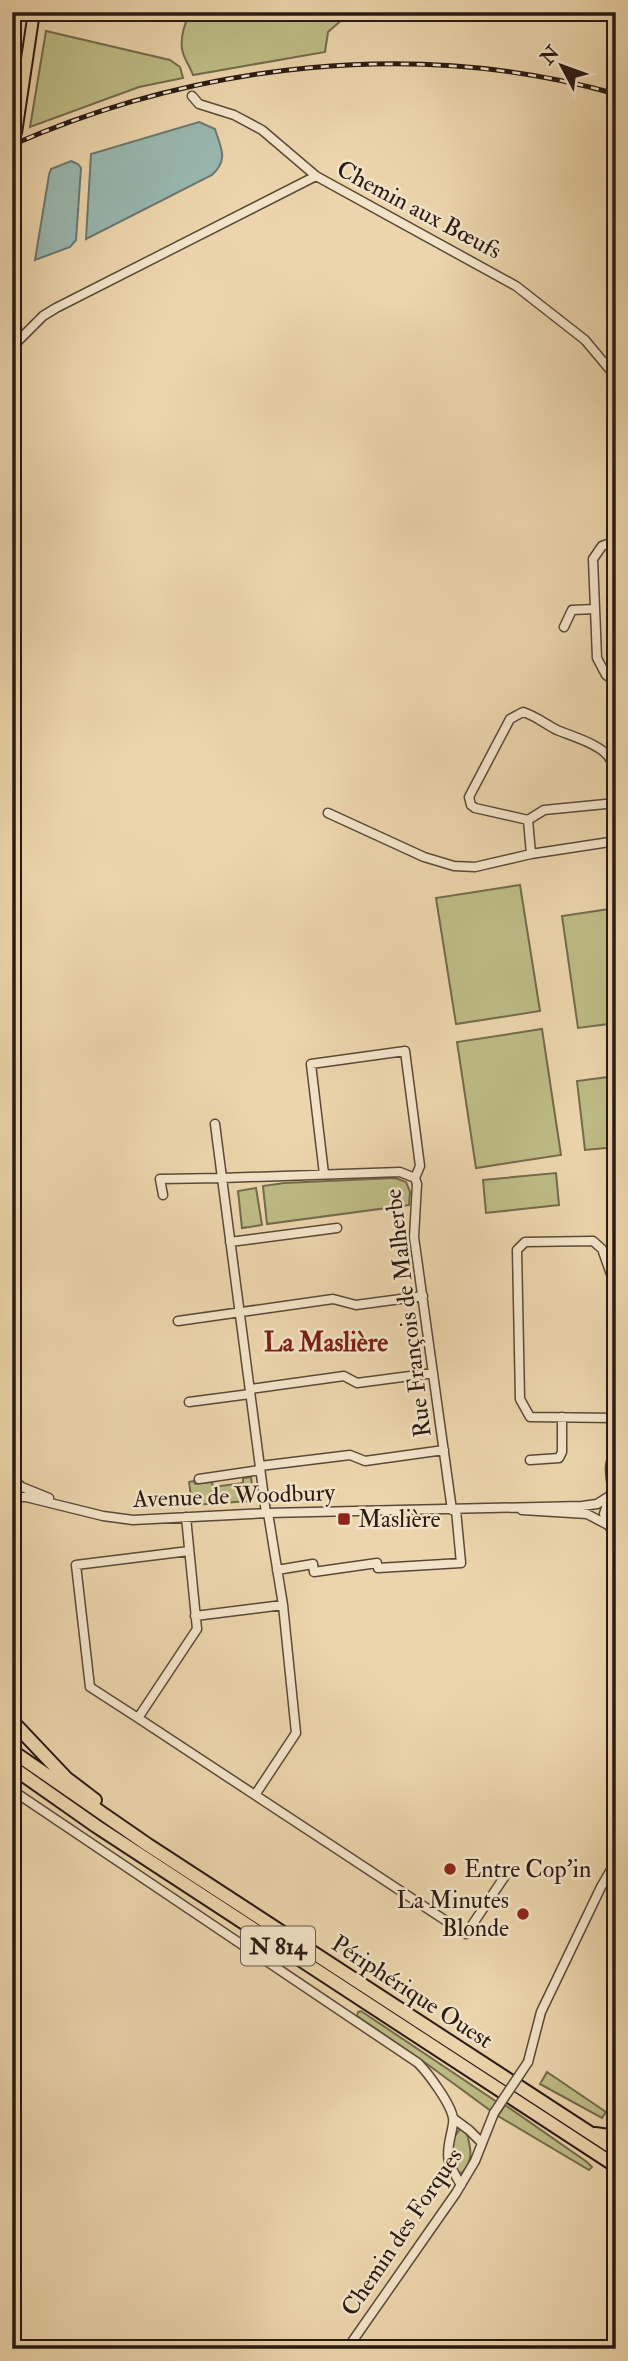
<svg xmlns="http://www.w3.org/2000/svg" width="628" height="2361" font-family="'IM FELL Double Pica',serif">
<rect width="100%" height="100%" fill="#ecd5ac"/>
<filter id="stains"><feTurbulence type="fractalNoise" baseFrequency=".00286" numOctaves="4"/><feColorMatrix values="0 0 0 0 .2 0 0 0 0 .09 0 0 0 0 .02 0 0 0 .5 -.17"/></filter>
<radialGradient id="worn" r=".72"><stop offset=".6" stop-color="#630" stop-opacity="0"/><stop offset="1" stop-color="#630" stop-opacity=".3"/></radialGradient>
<path fill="#bdbc86" stroke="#736b4c" stroke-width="2" d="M190,12H351L328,32L325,52L193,75C190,67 185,60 183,53C179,41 185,23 190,12Z
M46,31L170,60L180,67L183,78L139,87L30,127Z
M520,885L540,1011L456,1024L436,898Z
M616,908V1023L578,1028L562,916Z
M542,1029L561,1155L476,1168L457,1042Z
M616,1076V1147L585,1150L577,1081Z
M556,1173L559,1205L486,1213L483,1180Z
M395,1178L406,1182L410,1192L409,1205L267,1224L263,1186L284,1183Z
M256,1188L262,1225L242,1228L238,1191Z
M251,1477L253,1492L250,1501L192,1505L189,1482L194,1481L195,1484L212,1482L213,1487L243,1483V1478Z
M361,2011L497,2102L491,2111L427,2064L357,2016L358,2012Z
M547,2072L606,2112L602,2118L540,2084Z
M505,2105L587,2162L592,2167L589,2170L498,2116Z
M460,2129L467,2134C471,2150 474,2159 462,2173L457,2172C449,2158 449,2141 460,2129Z"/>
<path fill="#99b8b0" stroke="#6c7971" stroke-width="2" d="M199,122L215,129C221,149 229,159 212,175L86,239L91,154Z
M71,161L78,164L81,168L76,240L70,247L35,260L49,175L51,169Z"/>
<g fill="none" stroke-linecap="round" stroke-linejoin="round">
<g stroke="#5a4939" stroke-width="11">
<path id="minor" d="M192,96L199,104L234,115L262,130L316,176L516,286L585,340L616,377
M12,347L43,316L56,308L316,176
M616,541L602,546L593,559L597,658L606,675L616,682
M564,627L572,610L595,609
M328,813L424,857L454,866L475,867L531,854L616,841
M528,820L475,808L471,805L469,797L510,719L523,712C536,716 545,724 557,730C571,736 603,745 610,759C617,771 615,790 616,803
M531,854L528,820L544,810L616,803
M324,1174L311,1064L405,1051L420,1166L415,1178
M163,1195L160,1179L222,1178L215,1124
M230,1242L337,1228
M616,1288L602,1249L593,1241L525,1242L517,1250L520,1399L530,1417L616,1418
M178,1321L333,1299L356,1305L423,1296
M250,1389L344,1376L357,1383L433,1373
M189,1402L250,1394
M530,1460L559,1458L562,1452V1417
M260,1466L350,1455L365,1461L444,1450
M12,1479L22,1487L49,1498
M199,1479L260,1470
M612,1494C613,1479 605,1465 616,1454
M12,1497H26L103,1516L133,1520L268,1513L582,1506L597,1504L616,1492
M522,1510L587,1514L608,1525L616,1534
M266,1513L222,1178L400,1172L415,1178L417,1184L414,1237L452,1510
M186,1517L197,1629L138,1718L466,1934L507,1873
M608,1525L604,1514L609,1498
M277,1570L313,1564L314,1572L377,1563L378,1568L461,1563L456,1510
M195,1616L283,1605
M138,1718L90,1687L76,1565L189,1551
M12,1790L418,2063C428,2073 451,2104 453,2118C454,2123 452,2129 451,2134C445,2160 448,2163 461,2185
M255,1795L296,1733L283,1605L268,1513
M528,2062L541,2012L601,1887L616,1861
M454,2119L469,2130L482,2143
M347,2349L456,2193L475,2161L494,2113"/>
</g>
<g stroke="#291a13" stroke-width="14">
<path id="major" d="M16,133L34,12
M12,153L13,149
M12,1364V1406"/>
</g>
<g stroke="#291a13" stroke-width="16">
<path id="highway" d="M12,1721L66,1778L95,1800
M12,1751L148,1845L616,2150
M12,1767L96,1826L616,2166
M595,2134L616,2137"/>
</g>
<use href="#minor" stroke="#f3e4c9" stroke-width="8"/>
<use href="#major" stroke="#ecd5ac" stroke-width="10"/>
<use href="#highway" stroke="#ecd5ac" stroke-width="12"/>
<g stroke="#291a13" stroke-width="5">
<path id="rail" d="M12,145C200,63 417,38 616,94"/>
</g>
<use href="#rail" stroke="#f3e4c9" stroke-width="2.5" stroke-dasharray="8" stroke-linecap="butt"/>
<g stroke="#5a4939" stroke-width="11" stroke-linecap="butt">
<path id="minor-bridge" d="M494,2113L528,2062"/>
</g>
<use href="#minor-bridge" stroke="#f3e4c9" stroke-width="8"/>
</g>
<g fill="#8f2418" stroke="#f3e4c9" stroke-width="2.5">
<rect x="337" y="1512" width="14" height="14" rx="3.5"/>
<circle cx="450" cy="1869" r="7"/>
<circle cx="523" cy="1914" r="7"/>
</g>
<g text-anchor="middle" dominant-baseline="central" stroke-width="5" stroke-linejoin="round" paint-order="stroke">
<rect fill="#f3e4c9" stroke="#66574a" stroke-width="2" x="241" y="1926.5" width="74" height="39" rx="5"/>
<g font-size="23" font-weight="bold" fill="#291a13">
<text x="278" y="1946">N 814</text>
</g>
<g font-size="24" fill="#291a13" stroke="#f3e4c9">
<text transform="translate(419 210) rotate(28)">Chemin aux Bœufs</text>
<text transform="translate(408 1313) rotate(-97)">Rue François de Malherbe</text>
<text transform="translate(234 1496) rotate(-2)">Avenue de Woodbury</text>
<text transform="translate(412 1992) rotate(33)">Périphérique Ouest</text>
<text transform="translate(402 2232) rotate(-56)">Chemin des Forques</text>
</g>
<g font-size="24" fill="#291a13" stroke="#f3e4c9" text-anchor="start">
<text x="358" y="1519">Maslière</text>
<text x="464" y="1869">Entre Cop’in</text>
<text x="509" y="1900" text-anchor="end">La Minutes<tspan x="509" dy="28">Blonde</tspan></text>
</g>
<g font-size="26" font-weight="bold" fill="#7a1f14" stroke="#f3e4c9">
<text x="326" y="1343">La Maslière</text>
</g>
</g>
<rect width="628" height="2361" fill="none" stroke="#ecd5ac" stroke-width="42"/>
<rect x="14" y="14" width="600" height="2333" fill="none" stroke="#291a13" stroke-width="3.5"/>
<rect x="21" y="21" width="586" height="2319" fill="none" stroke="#291a13" stroke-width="2"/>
<g transform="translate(562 66) rotate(311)" stroke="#f3e4c9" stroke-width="5" paint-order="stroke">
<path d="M0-5L12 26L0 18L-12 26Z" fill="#291a13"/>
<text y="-10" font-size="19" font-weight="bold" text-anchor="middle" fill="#291a13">N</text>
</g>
<rect width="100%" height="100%" filter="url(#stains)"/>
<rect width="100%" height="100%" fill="url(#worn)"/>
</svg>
